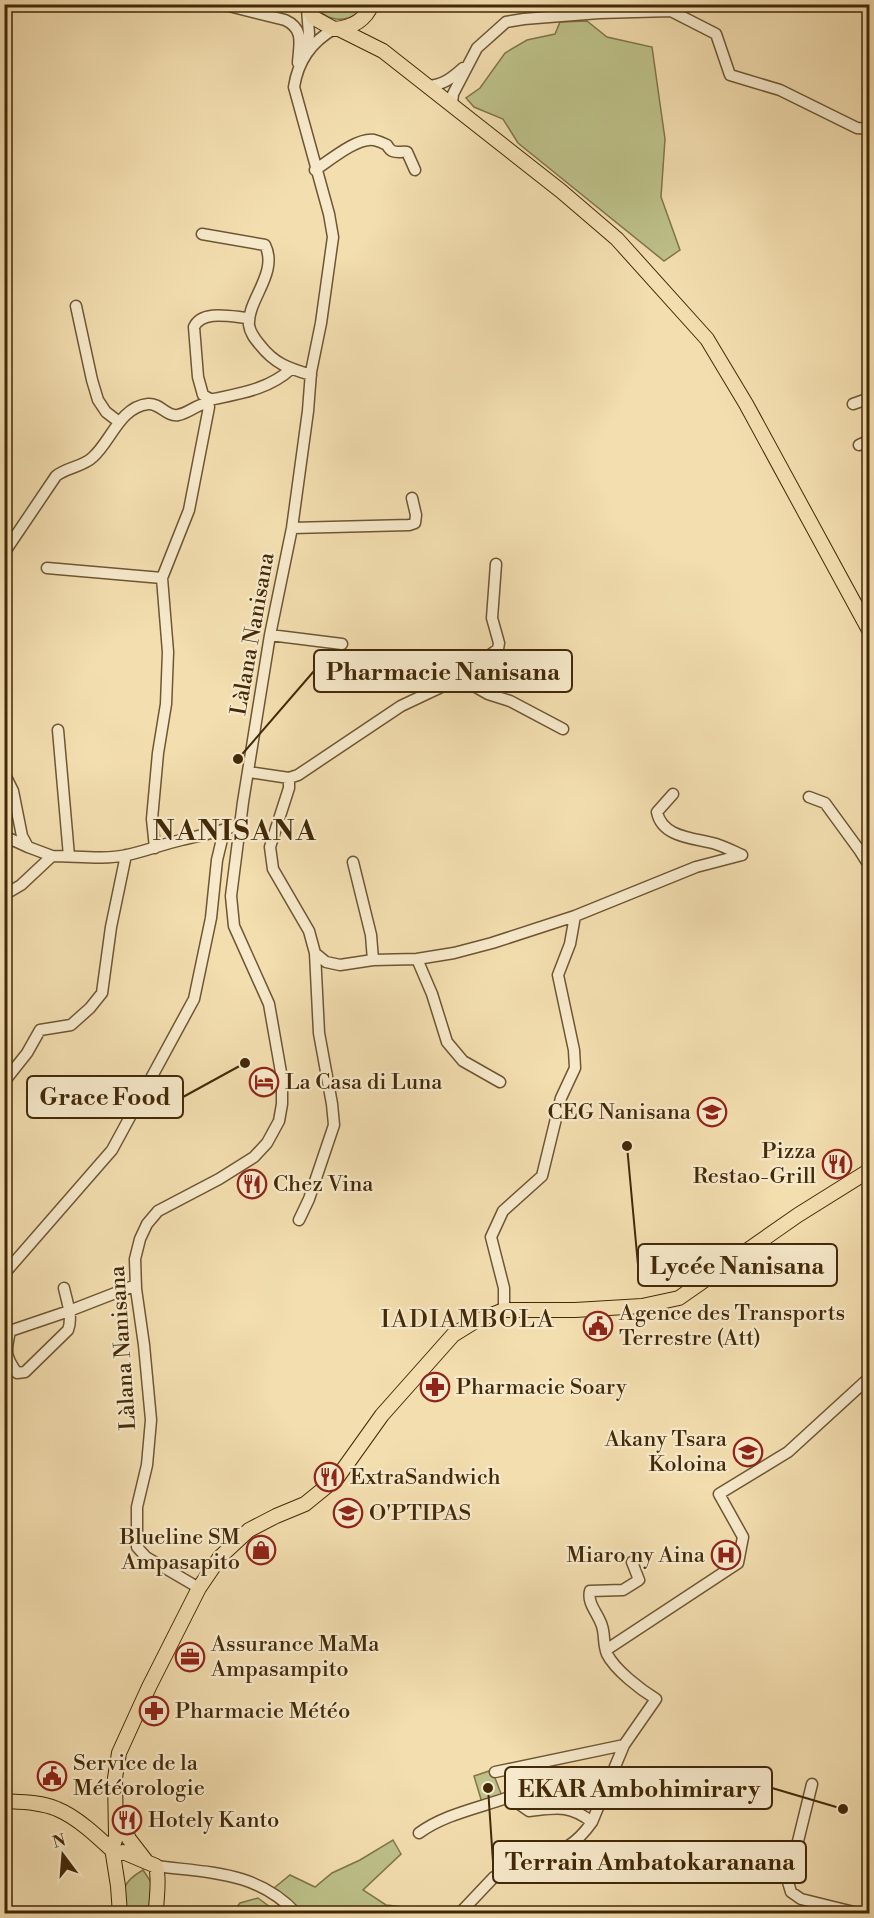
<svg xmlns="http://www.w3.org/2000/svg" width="874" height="1918" font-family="'Libre Bodoni',serif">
<rect width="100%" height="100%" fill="#f3deb0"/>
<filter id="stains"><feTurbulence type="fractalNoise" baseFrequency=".00333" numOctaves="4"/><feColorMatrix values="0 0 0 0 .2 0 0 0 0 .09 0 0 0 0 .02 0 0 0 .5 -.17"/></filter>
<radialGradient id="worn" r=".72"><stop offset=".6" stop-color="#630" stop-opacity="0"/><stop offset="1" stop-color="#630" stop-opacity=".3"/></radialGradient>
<path fill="#bdc18a" stroke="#807549" stroke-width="1.5" d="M315,5H364C352,24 328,24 315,5Z
M587,21L607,37L652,47L665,139L661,197L680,250L664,261L518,143L503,119L474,107L466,98L480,88L505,53L527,40L555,34L560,22Z
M492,1770L503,1799L483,1806L474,1776Z
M393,1840L401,1854L363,1890L386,1905L404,1907L408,1913H299L274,1888L290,1875L315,1887L332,1873L360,1860Z
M143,1870L151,1882L149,1913H124C123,1889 121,1883 143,1870Z
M258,1898L278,1913H232L240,1903Z"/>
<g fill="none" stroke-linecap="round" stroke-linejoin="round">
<g stroke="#6e5632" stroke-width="13">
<path id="minor" d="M221,4L285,20C305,29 299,45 298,63
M4,6L10,4
M307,9L309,34L307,50
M428,86C443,85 452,78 463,68
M452,104L453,94L477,48L506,22L524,19L599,13L671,11L716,34L730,75L780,90L857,128L870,129
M315,170C329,161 357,137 374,140C378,141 383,143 387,145C392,155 398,151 407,152L415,170
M202,234L265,245C279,273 247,300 249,325C250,333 255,339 260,345C275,364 288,368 311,375
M76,306L92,380L98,400L106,412L119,422
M249,318C233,317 202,309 194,327L198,377L203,395L210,399H214C242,393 269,389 291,369
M853,404L870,398
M859,445L870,440
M292,528L409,525L415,523L416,515L412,498
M4,553L56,476C67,467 83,467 93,457C111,441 120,407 148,404C160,403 167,417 178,415C189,413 197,404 208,403L209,407L189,510L162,578L168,652L166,704L158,753L152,819L155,848
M47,568L162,578
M270,635L342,644
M454,681L498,649L499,643L492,618L496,564
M58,730L69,856
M249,772L289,778L298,775L401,706L454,681L467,682L488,694L510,701L563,729
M4,773L13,791L22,836L28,847L52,856
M289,778V788L270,847L273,869L309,931L315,953L326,962L340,965L373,960L417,959L454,953L492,943L575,916L696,867L742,855
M673,794L657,812C662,838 695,838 716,844C725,847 733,851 742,855
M809,797L825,803L860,851L870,867
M4,836L28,847
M353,862L371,935L373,960
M4,895L21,885L52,856C77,856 103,860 127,855C146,851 163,844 181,840C202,835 221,832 240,824
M417,959L432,994L447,1042L463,1061L500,1082
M4,1082L27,1053L40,1030L71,1025L90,1008L102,993L111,927L126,855
M299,1220L309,1199L334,1125L332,1104L319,1033L315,953
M4,1274L112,1150L194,999L211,918L217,860L224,831
M64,1288C67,1302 73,1317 68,1330L25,1372L17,1373C4,1355 6,1351 10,1331L69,1311L136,1285
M504,1310V1288L491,1237L503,1211L542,1176L561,1098L575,1068L574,1050L558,975L570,944L575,916
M199,1588L146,1557L137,1547V1507L147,1465L151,1420L144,1345L136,1289L135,1259L140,1239L147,1224L158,1211L219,1179L254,1157L267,1143L279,1121L282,1104V1078L269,1004L234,926L231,896L243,802L270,635L292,528L308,411L311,372L321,323L333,237L329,214L294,87C298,61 311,42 334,29
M606,1650L738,1563L743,1537L719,1494L788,1452L870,1377
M495,1772L624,1745
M812,1784L788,1882L791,1892L801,1899L862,1914
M419,1833C445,1814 479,1808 509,1797L529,1811C556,1808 569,1804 592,1822
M156,1866C209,1873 258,1871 297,1914
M459,1914L494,1877L568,1846C578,1840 585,1832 592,1822L624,1745L656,1699C641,1690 615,1670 607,1654C603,1645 605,1635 602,1626C598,1613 587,1604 590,1591L623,1590L639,1580L632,1562"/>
</g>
<g stroke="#422908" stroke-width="16">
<path id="major" d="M306,4L314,18L334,29C351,28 365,21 372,4
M339,29L383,51L561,191L617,239L707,339L746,404L870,632
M4,1801C21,1802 41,1802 57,1809C77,1817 98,1837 114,1852
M119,1816L129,1839L146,1861
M114,1852L118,1854L123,1852L156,1866C160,1882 156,1897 156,1914
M120,1914L118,1886L112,1848L116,1837L115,1778L119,1753L149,1687L199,1588L220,1557L249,1530L276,1516L305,1504L337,1478L382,1415L453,1335L474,1322L504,1310H575L642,1306L679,1298L798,1215L870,1170"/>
</g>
<use href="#minor" stroke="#f7eacc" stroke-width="10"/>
<use href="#major" stroke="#f3deb0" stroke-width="14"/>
</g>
<defs>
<g id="hotel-ring" transform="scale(1.5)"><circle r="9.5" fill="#f7eacc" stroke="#8f2418" stroke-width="1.5"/><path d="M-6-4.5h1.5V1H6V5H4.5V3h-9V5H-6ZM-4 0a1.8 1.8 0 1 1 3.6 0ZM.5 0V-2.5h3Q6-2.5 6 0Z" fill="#8f2418"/></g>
<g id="school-ring" transform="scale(1.5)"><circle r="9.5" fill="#f7eacc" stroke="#8f2418" stroke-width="1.5"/><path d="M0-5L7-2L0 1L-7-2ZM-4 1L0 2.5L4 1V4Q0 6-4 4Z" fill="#8f2418"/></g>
<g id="restaurant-ring" transform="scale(1.5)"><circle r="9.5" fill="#f7eacc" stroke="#8f2418" stroke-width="1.5"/><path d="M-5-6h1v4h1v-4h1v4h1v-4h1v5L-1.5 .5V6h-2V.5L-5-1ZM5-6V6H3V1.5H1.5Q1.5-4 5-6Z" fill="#8f2418"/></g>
<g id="civic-ring" transform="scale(1.5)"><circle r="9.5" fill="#f7eacc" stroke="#8f2418" stroke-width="1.5"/><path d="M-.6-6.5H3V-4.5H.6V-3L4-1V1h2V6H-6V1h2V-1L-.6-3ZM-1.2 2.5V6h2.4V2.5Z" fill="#8f2418"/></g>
<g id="pharmacy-ring" transform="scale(1.5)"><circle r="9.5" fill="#f7eacc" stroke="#8f2418" stroke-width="1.5"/><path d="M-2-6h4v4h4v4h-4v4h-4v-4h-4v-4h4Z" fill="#8f2418"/></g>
<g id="shop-ring" transform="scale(1.5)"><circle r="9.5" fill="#f7eacc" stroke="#8f2418" stroke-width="1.5"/><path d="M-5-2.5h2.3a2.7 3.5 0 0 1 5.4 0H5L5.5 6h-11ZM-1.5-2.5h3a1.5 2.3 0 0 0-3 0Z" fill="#8f2418"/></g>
<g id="hospital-ring" transform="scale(1.5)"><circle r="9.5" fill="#f7eacc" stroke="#8f2418" stroke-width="1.5"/><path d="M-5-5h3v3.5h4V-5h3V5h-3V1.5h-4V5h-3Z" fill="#8f2418"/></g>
<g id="office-ring" transform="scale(1.5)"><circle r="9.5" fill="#f7eacc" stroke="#8f2418" stroke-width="1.5"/><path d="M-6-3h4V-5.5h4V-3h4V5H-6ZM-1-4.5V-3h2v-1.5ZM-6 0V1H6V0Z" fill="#8f2418"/></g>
</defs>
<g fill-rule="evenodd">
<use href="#hotel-ring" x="264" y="1082"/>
<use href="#school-ring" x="712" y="1112"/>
<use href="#restaurant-ring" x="837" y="1164"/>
<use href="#restaurant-ring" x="252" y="1184"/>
<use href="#civic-ring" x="598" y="1326"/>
<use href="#pharmacy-ring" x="435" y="1387"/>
<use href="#school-ring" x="748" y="1452"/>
<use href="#restaurant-ring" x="329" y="1477"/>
<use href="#school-ring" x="348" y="1513"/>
<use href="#shop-ring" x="261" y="1550"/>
<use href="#hospital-ring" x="726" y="1555"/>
<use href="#office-ring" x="190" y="1657"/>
<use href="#pharmacy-ring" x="154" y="1711"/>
<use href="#civic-ring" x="52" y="1776"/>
<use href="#restaurant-ring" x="127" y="1820"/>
</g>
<g text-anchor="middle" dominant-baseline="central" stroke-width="4.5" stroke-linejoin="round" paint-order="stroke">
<g font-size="22" fill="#422908" stroke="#f7eacc">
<text transform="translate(253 634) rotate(-80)">Làlana Nanisana</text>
<text transform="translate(123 1348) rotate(-94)">Làlana Nanisana</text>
</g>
<g font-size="22" fill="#422908" stroke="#f7eacc" text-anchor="start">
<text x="285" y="1082">La Casa di Luna</text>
<text x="691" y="1112" text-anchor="end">CEG Nanisana</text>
<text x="816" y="1151" text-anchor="end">Pizza<tspan x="816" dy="25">Restao-Grill</tspan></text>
<text x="273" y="1184">Chez Vina</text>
<text x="619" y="1313">Agence des Transports<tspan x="619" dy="25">Terrestre (Att)</tspan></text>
<text x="456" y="1387">Pharmacie Soary</text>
<text x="727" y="1439" text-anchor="end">Akany Tsara<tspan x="727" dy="25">Koloina</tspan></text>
<text x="350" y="1477">ExtraSandwich</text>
<text x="369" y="1513">O'PTIPAS</text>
<text x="240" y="1537" text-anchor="end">Blueline SM<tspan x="240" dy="25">Ampasapito</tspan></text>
<text x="705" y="1555" text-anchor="end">Miaro ny Aina</text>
<text x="211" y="1644">Assurance MaMa<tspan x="211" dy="25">Ampasampito</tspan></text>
<text x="175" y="1711">Pharmacie Météo</text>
<text x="73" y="1763">Service de la<tspan x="73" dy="25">Météorologie</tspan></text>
<text x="148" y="1820">Hotely Kanto</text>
</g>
<g font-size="24" letter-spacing="1.5" fill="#422908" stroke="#f7eacc">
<text x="468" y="1320">IADIAMBOLA</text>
</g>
<g font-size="28" font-weight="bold" letter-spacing="1.5" fill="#422908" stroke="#f7eacc">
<text x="235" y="831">NANISANA</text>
</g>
</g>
<path fill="none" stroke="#422908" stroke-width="2" d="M238 759L314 671M245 1063L183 1097M627 1146L638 1265M843 1809L772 1788M488 1788L493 1862"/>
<g fill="#422908" stroke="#f7eacc" stroke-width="2">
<circle cx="238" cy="759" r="6"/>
<circle cx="245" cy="1063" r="6"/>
<circle cx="627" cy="1146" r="6"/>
<circle cx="843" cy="1809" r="6"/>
<circle cx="488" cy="1788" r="6"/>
</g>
<g fill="#f7eacc" stroke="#422908" stroke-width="2">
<rect x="314" y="650" width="258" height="42" rx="6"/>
<rect x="27" y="1076" width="156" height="42" rx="6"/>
<rect x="638" y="1244" width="199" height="42" rx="6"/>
<rect x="505" y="1767" width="267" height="42" rx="6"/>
<rect x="493" y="1841" width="313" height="42" rx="6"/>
</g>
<g font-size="24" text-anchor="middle" font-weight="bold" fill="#422908">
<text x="443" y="680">Pharmacie Nanisana</text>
<text x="105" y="1105">Grace Food</text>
<text x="737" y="1274">Lycée Nanisana</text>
<text x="639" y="1797">EKAR Ambohimirary</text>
<text x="650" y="1870">Terrain Ambatokaranana</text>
</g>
<rect width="874" height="1918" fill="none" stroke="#f3deb0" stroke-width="24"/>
<rect x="6" y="6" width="862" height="1906" fill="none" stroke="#422908" stroke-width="3"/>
<rect x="12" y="12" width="850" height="1894" fill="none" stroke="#422908" stroke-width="1.5"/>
<g transform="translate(63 1855) rotate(344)" stroke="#f7eacc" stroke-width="4.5" paint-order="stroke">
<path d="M0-4.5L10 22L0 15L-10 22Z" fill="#422908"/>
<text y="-9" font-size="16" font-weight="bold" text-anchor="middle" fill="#422908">N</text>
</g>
<rect width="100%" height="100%" filter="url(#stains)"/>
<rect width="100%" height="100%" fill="url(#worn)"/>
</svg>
